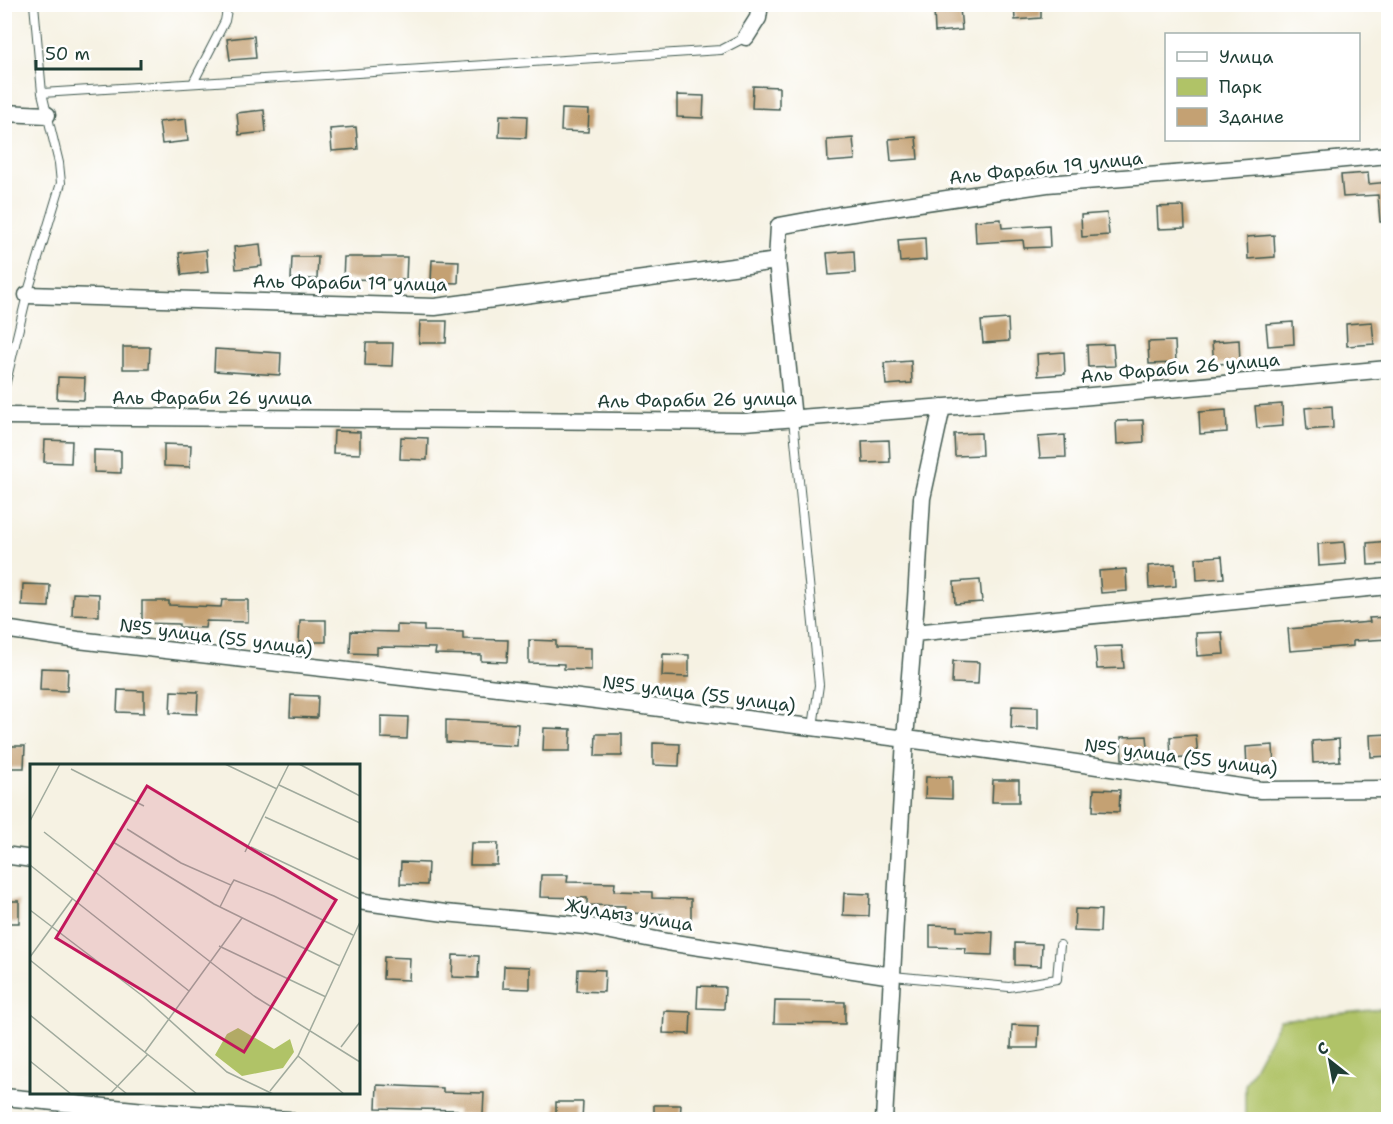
<svg xmlns="http://www.w3.org/2000/svg" width="1393" height="1124" font-family="'Shantell Sans',sans-serif">
<rect width="100%" height="100%" fill="#fff"/>
<filter id="ink" filterUnits="userSpaceOnUse"><feTurbulence type="fractalNoise" baseFrequency=".0167" numOctaves="2"/><feDisplacementMap in="SourceGraphic" scale="12" xChannelSelector="R" yChannelSelector="G"/><feConvolveMatrix kernelMatrix="1 2 1 2 8 2 1 2 1" color-interpolation-filters="sRGB"/></filter>
<filter id="wash" filterUnits="userSpaceOnUse"><feTurbulence type="fractalNoise" baseFrequency=".008" numOctaves="4" result="noise"/><feDisplacementMap in="SourceGraphic" scale="24" xChannelSelector="R" yChannelSelector="G"/><feGaussianBlur stdDeviation="1.35" result="paint"/><feColorMatrix in="noise" values="0 0 0 0 0 0 0 0 0 0 0 0 0 0 0 0 0 1.4 0 .05"/><feComposite in="paint" operator="in"/></filter>
<g filter="url(#wash)">
<rect width="100%" height="100%" fill="#f6f2e3"/>
<path fill="#b0c367" stroke="#68804e" stroke-width="1.5" d="M1388,1008V1119H1245V1085L1280,1020Z"/>
<g id="blocks">
<path fill="#c4a173" d="M1014,4H1041V18L1015,20Z
M960,8L962,30L935,32L934,9Z
M254,36L256,58L230,60L227,39Z
M753,86L779,87V109L752,108Z
M677,95L704,96L703,118L677,117Z
M562,109L589,110L588,132L561,131Z
M264,110L266,132L239,135L237,113Z
M500,115L527,116L526,138L499,137Z
M186,119L188,141L162,144L159,122Z
M356,127L358,149L332,151L330,129Z
M916,137L918,159L891,161L889,139Z
M853,138L855,160L828,162L827,140Z
M1368,173L1369,184L1389,182V222H1380L1378,195L1343,197L1341,175Z
M1184,206L1185,228L1158,229L1157,207Z
M1107,213L1109,235L1082,237L1081,215Z
M1001,219L1002,228L1049,225L1050,247L1024,248L1023,240L976,243L975,221Z
M1274,235L1275,257L1248,259L1247,237Z
M925,238L926,260L900,262L898,240Z
M260,244L262,266L236,269L234,247Z
M206,250L208,272L182,275L179,253Z
M854,251L855,273L829,275L827,253Z
M292,257H318L317,279H291Z
M344,257H407L406,280L343,279Z
M432,260L459,261L458,283L431,282Z
M1008,319L1009,341L983,343L981,321Z
M420,321H447L446,343H419Z
M1293,322L1294,344L1268,346L1266,324Z
M1372,322L1374,344L1347,346L1346,324Z
M1239,340L1240,363L1214,364L1212,342Z
M1175,341L1176,363L1149,364L1148,342Z
M366,343H393L392,366L365,365Z
M1113,344L1115,366L1088,367L1087,345Z
M123,347H150L149,369H123Z
M215,349L281,353L280,375L214,371Z
M1064,352L1065,374L1038,376L1037,354Z
M911,361L912,383L886,385L884,363Z
M58,377L85,378L84,400L57,399Z
M1282,404L1283,426L1257,428L1255,406Z
M1332,406L1333,428L1307,430L1305,408Z
M1226,410L1227,432L1200,434L1199,412Z
M1143,420L1144,442L1117,444L1116,421Z
M334,431L360,432V454L333,453Z
M981,433L982,455L955,456L954,434Z
M1065,435L1066,457L1040,458L1038,437Z
M401,437L428,438L427,460L400,459Z
M45,440L72,441L71,463L44,462Z
M889,440L890,462L863,463L862,441Z
M164,444L191,445L190,467L164,466Z
M94,450L121,451V473L94,472Z
M1389,541V564L1368,565L1367,543Z
M1344,542L1346,564L1319,566L1318,544Z
M1222,556L1224,578L1197,580L1196,558Z
M1175,564L1176,586L1149,588L1148,566Z
M1126,569L1127,591L1101,593L1099,571Z
M980,580L982,602L955,604L954,582Z
M23,584L50,585L49,607L22,606Z
M73,593L99,594V616L72,615Z
M222,600H248V622L206,621L205,628L179,627V624L142,623V601H169V605L221,607Z
M1389,617V639L1353,641V646L1290,651L1288,629L1370,622L1369,618Z
M300,620H326V642H299Z
M397,625L424,626V631L463,632V639L508,640L507,662L481,661V655L435,654L436,648L377,647V654L350,653L351,631L397,632Z
M1222,632L1224,654L1197,656L1196,633Z
M529,640L556,641V647L591,648V670L564,669V664L529,663Z
M1122,646L1124,668L1097,669L1095,647Z
M663,654L689,655V677L662,676Z
M953,661L979,662L978,684L952,683Z
M41,668L68,669L67,691L40,690Z
M118,690L144,691V713L117,712Z
M171,691L198,692L197,714L170,713Z
M291,695L318,696L317,718L290,717Z
M1012,706L1038,707V729L1011,728Z
M381,716L408,717L407,739L381,738Z
M446,720L518,724L517,746L446,742Z
M544,728L571,729L570,751H543Z
M596,734H622V756H595Z
M1389,734V756L1371,757L1370,735Z
M1196,735L1198,757L1171,759L1170,737Z
M1147,736L1149,758L1122,759L1121,737Z
M1339,739L1340,761L1313,763L1312,741Z
M653,743L680,744L679,766L653,765Z
M1273,745L1274,767L1247,769L1246,747Z
M4,746H25L24,768H4Z
M926,777H952V799L925,798Z
M993,780H1019V802H992Z
M1094,789L1120,790L1119,812L1093,811Z
M471,843H498L497,865H470Z
M401,862L428,863L427,885L400,884Z
M541,875H568L567,882L615,883L614,891L652,892V898L691,899V921L664,920V914L624,913L625,906L587,905V898L540,897Z
M844,893L870,894L869,916L843,915Z
M4,901H19V923H4Z
M1075,909L1101,910L1100,932L1074,931Z
M930,925L957,926V931L993,932L992,955L965,954L966,948L930,947Z
M1015,943L1042,944L1041,966L1015,965Z
M453,955L479,956L478,978L452,977Z
M384,957L410,958L409,980L383,979Z
M504,966L530,967V989L503,988Z
M578,969L605,970L604,992L577,991Z
M698,986L725,987L724,1009L697,1008Z
M775,1001L845,1002V1024L774,1023Z
M664,1011L691,1012L690,1034L663,1033Z
M1012,1025L1039,1026L1038,1048H1011Z
M377,1085L443,1088V1092L484,1093L483,1115L457,1114V1110L376,1108Z
M556,1102H583L582,1119H556Z
M654,1105H681L680,1119H654Z"/>
</g>
</g>
<g filter="url(#ink)">
<use href="#blocks" fill-opacity="0" stroke="#3f584e" stroke-width="1.5"/>
<g fill="none" stroke-linecap="round" stroke-linejoin="round">
<g stroke="#3f584e" stroke-width="10">
<path id="lane" d="M193,83L225,21L228,4
M42,93L721,50L746,37
M4,390L27,295L61,183L59,163L42,93L34,4
M793,419L819,685L813,727
M893,976L1009,987L1057,979L1060,945"/>
</g>
<g stroke="#3f584e" stroke-width="19">
<path id="street" d="M746,37L758,18L760,4
M4,113L47,115
M777,261L779,226L839,215L1047,184L1261,167L1388,155
M27,295L435,307L777,261L793,419
M4,416L744,422L1080,397L1388,369
M4,629L78,640L532,692L946,744L1261,790L1388,789
M914,633L1388,586
M4,855L32,859
M358,901L445,913L586,926L667,942L893,976
M4,1097L145,1111L289,1120
M884,1120L905,739L916,600L922,498L942,407"/>
</g>
<use href="#lane" stroke="#fff" stroke-width="8"/>
<use href="#street" stroke="#fff" stroke-width="16"/>
</g>
</g>
<g text-anchor="middle" dominant-baseline="central" stroke-width="6" stroke-linejoin="round" paint-order="stroke">
<g font-size="18" fill="#1f3d34" stroke="#fff">
<text transform="translate(1046 168) rotate(-6)">Аль Фараби 19 улица</text>
<text transform="translate(350 283) rotate(1)">Аль Фараби 19 улица</text>
<text transform="translate(1180 368) rotate(-5)">Аль Фараби 26 улица</text>
<text x="212" y="398">Аль Фараби 26 улица</text>
<text transform="translate(697 400) rotate(-1)">Аль Фараби 26 улица</text>
<text transform="translate(216 637) rotate(7)">№5 улица (55 улица)</text>
<text transform="translate(699 694) rotate(7)">№5 улица (55 улица)</text>
<text transform="translate(1181 757) rotate(7)">№5 улица (55 улица)</text>
<text transform="translate(629 915) rotate(9)">Жулдыз улица</text>
</g>
</g>
<g transform="translate(30 764)">
<rect width="330" height="330" fill="#f6f2e3"/>
<path d="M208,264L244,285L260,275L264,288L253,304L212,312L185,291L197,270Z" fill="#b0c367"/>
<path fill="none" stroke="#a0aa9d" stroke-width="1.5" d="M195,0L247,25M269,0L330,32M41,5L114,42M249,21L330,59M235,53L330,96M0,57L30,0M97,65L151,99L201,121L190,143M14,68L224,232L330,298M83,78L184,140L310,202M221,83L330,135M215,88L259,0M0,101L159,227M201,121L204,116L244,132L323,171M0,146L114,233L197,308L243,330M189,182L296,233M0,193L43,134M0,196L167,330M0,251L97,330M311,283L330,258M115,288L212,154M268,292L314,330M0,297L41,330M240,327L268,292L330,158M80,330L118,290"/>
<path fill="#c2185b" fill-opacity="0.15" stroke="#c2185b" stroke-width="3" d="M117,22L306,136L214,288L26,174Z"/>
<rect width="330" height="330" fill="none" stroke="#1f3d34" stroke-width="3"/>
</g>
<rect width="1393" height="1124" fill="none" stroke="#fff" stroke-width="24"/>
<rect x="1165" y="33" width="195" height="108" fill="#ffffff" stroke="#a5b1ae" stroke-width="1.5"/>
<rect x="1177" y="52" width="30" height="9" fill="#ffffff" stroke="#a5b1ae" stroke-width="1.5"/>
<text x="1219" y="63" font-size="18" fill="#1f3d34">Улица</text>
<rect x="1177" y="78" width="30" height="18" fill="#b0c367" stroke="#a5b1ae" stroke-width="1.5"/>
<text x="1219" y="93" font-size="18" fill="#1f3d34">Парк</text>
<rect x="1177" y="108" width="30" height="18" fill="#c4a173" stroke="#a5b1ae" stroke-width="1.5"/>
<text x="1219" y="123" font-size="18" fill="#1f3d34">Здание</text>
<g transform="translate(1330 1061) rotate(329)" stroke="#ffffff" stroke-width="4.5" paint-order="stroke">
<path d="M0-4.5L10 22L0 15L-10 22Z" fill="#1f3d34"/>
<text y="-9" font-size="16" font-weight="bold" text-anchor="middle" fill="#1f3d34">С</text>
</g>
<path d="M36 60v9h105v-9" fill="none" stroke="#1f3d34" stroke-width="3"/>
<text x="45" y="60" font-size="18" fill="#1f3d34" stroke="#ffffff" stroke-width="4.5" paint-order="stroke">50 m</text>
</svg>
